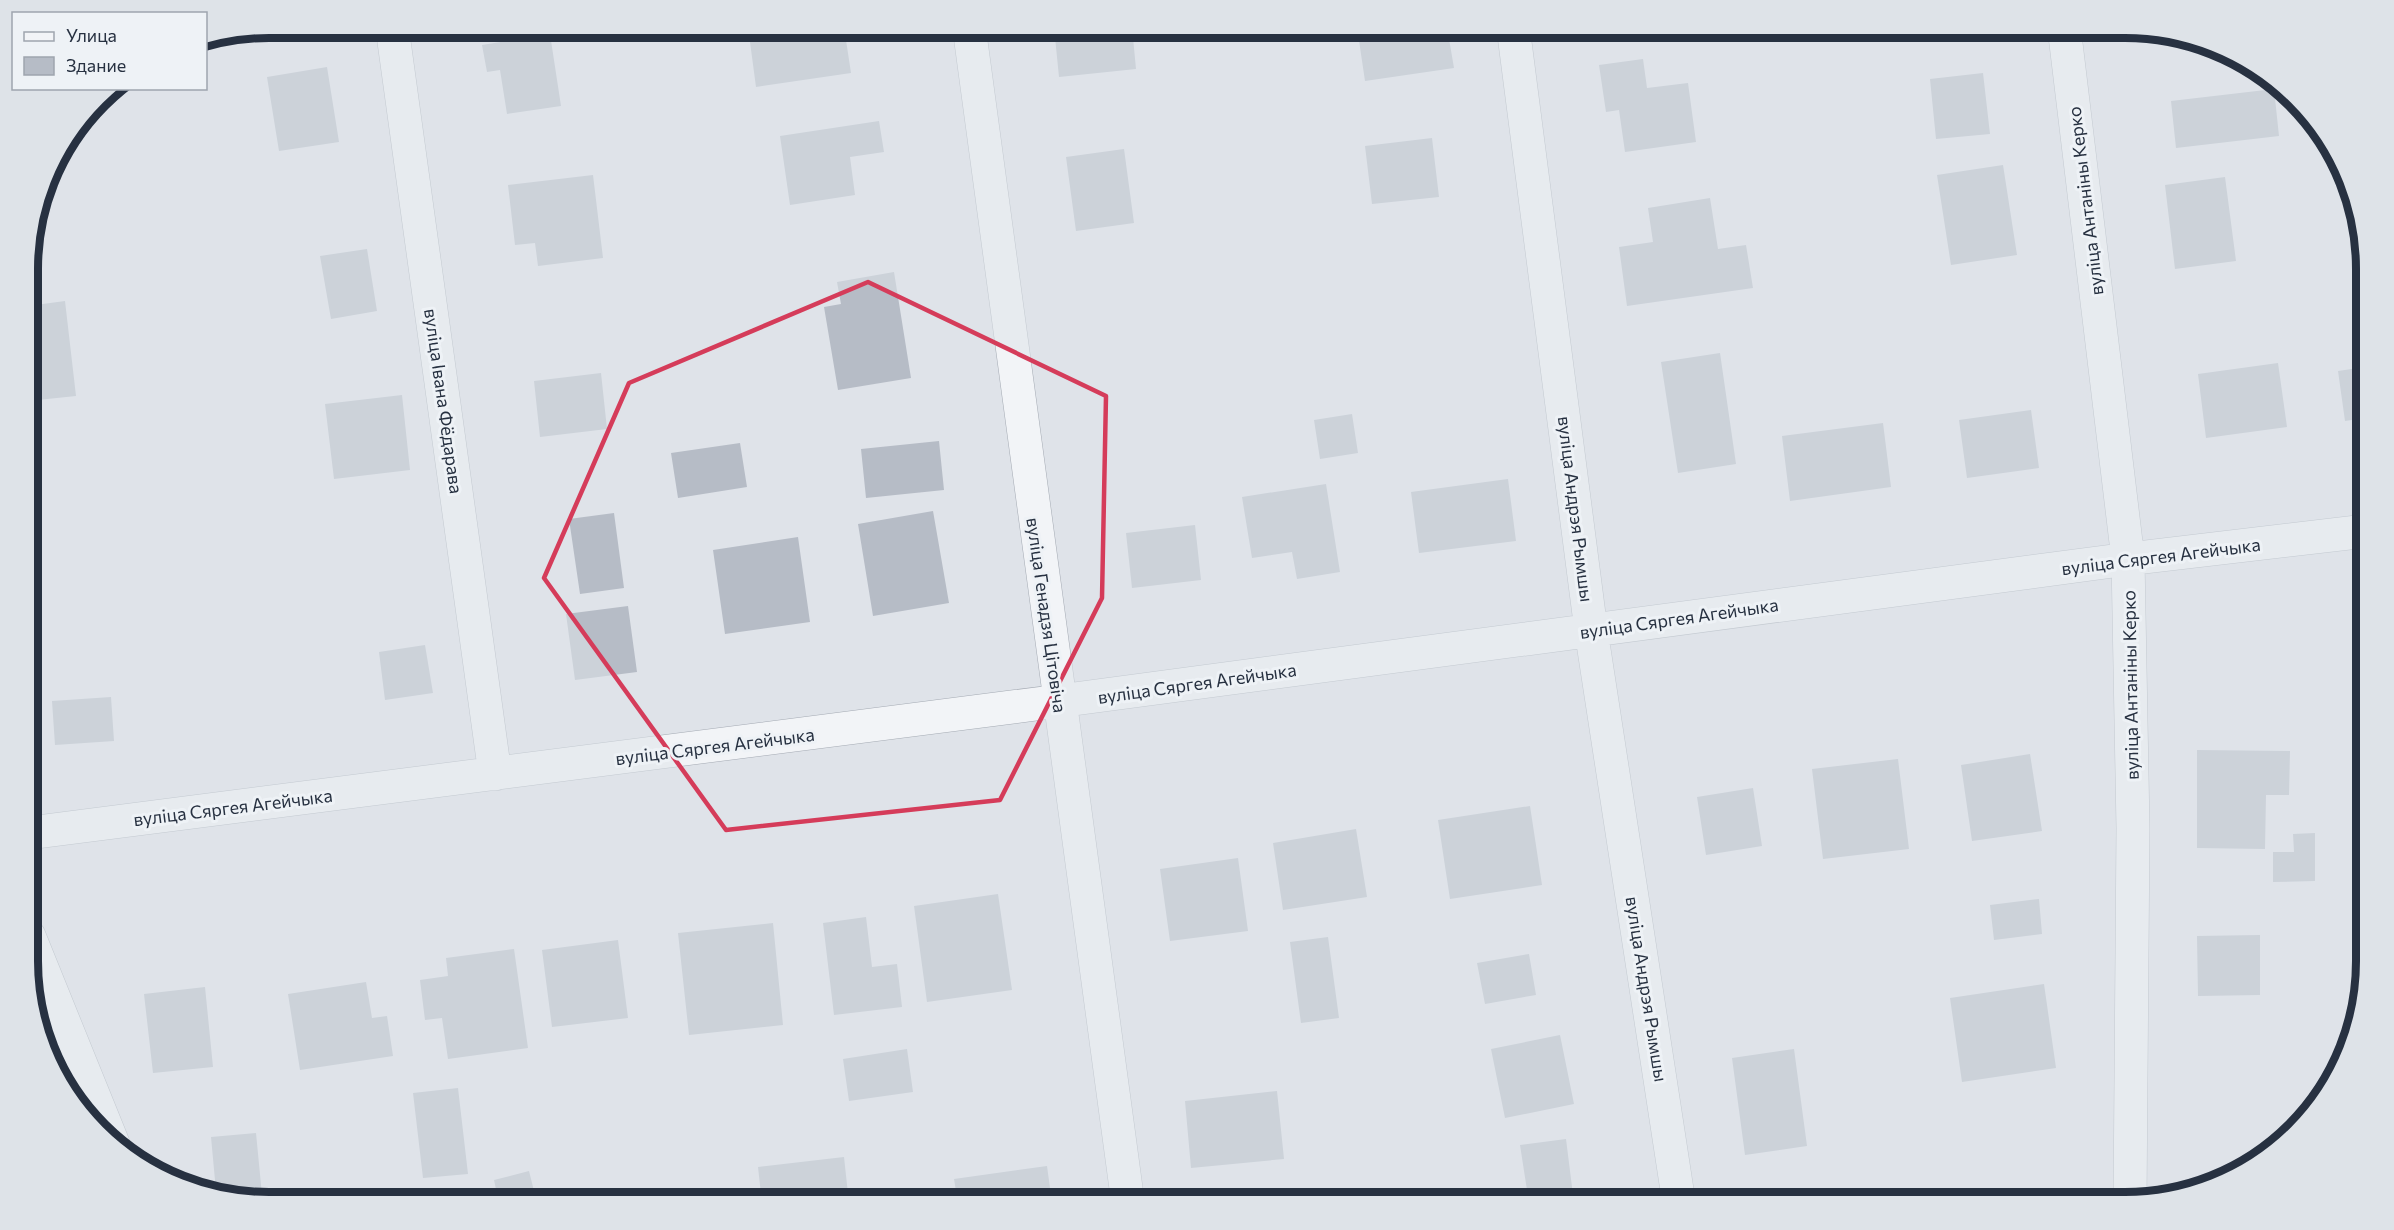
<svg xmlns="http://www.w3.org/2000/svg" width="2394" height="1230" font-family="Commissioner,sans-serif">
<rect width="100%" height="100%" fill="#dfe3e9"/>
<path fill="#b6bcc6" d="M748,27H844L851,73L756,87Z
M1054,27H1132L1136,69L1059,77Z
M1357,27H1447L1454,68L1365,81Z
M1606,27H1666V29L1607,34Z
M550,34L561,106L507,114L500,70L487,72L482,45Z
M1643,59L1647,88L1688,83L1696,142L1625,152L1619,110L1606,112L1599,65Z
M327,67L339,142L279,151L267,77Z
M1983,73L1990,134L1936,139L1930,79Z
M2274,89L2279,136L2176,148L2171,101Z
M879,121L884,152L850,157L855,195L790,205L780,136Z
M1432,138L1439,197L1372,204L1365,146Z
M1124,149L1134,223L1076,231L1066,157Z
M2003,165L2017,255L1951,265L1937,175Z
M593,175L603,258L538,266L535,243L515,245L508,185Z
M2225,177L2236,261L2175,269L2165,185Z
M1710,198L1718,249L1746,245L1753,288L1627,306L1619,247L1653,242L1648,208Z
M367,249L377,311L331,319L320,256Z
M894,272L911,378L838,390L824,307L841,304L837,282Z
M65,301L76,396L28,401V306Z
M1720,353L1736,464L1678,473L1661,362Z
M2278,363L2287,427L2206,438L2198,374Z
M2365,367V418L2345,421L2338,371Z
M601,373L607,429L540,437L534,381Z
M402,395L410,470L334,479L325,404Z
M2031,410L2039,468L1967,478L1959,420Z
M1352,414L1358,453L1320,459L1314,420Z
M1883,423L1891,487L1790,501L1782,436Z
M939,441L944,490L866,498L861,449Z
M740,443L747,487L678,498L671,453Z
M1508,479L1516,541L1419,553L1411,492Z
M1326,484L1340,572L1297,579L1292,552L1252,558L1242,497Z
M933,511L949,603L873,616L858,524Z
M614,513L624,588L580,594L569,519Z
M1195,525L1201,580L1132,588L1126,533Z
M798,537L810,622L725,634L713,550Z
M628,606L637,672L575,680L566,614Z
M425,645L433,693L385,700L379,652Z
M111,697L114,741L55,745L52,701Z
M2197,750L2290,751L2289,795H2266L2265,849L2197,848Z
M2030,754L2042,831L1972,841L1961,765Z
M1898,759L1909,849L1823,859L1812,769Z
M1753,788L1762,846L1706,855L1697,797Z
M1530,806L1542,885L1450,899L1438,820Z
M1356,829L1367,897L1283,910L1273,843Z
M2315,833V881L2273,882V852H2294L2293,834Z
M1238,858L1248,931L1170,941L1160,869Z
M998,894L1012,990L927,1002L914,906Z
M2039,899L2042,934L1994,940L1990,905Z
M866,917L872,967L897,964L902,1007L834,1015L823,923Z
M773,923L783,1025L689,1035L678,933Z
M2260,935V995L2198,996L2197,936Z
M1328,937L1339,1018L1301,1023L1290,942Z
M618,940L628,1018L552,1027L542,950Z
M514,949L528,1048L448,1059L442,1018L425,1020L420,980L448,976L446,958Z
M1529,954L1536,995L1485,1004L1477,963Z
M366,982L372,1018L387,1016L393,1056L300,1070L288,994Z
M2044,984L2056,1068L1962,1082L1950,998Z
M205,987L213,1067L153,1073L144,994Z
M1560,1035L1574,1104L1505,1118L1491,1049Z
M907,1049L913,1092L849,1101L843,1059Z
M1794,1049L1807,1146L1745,1155L1732,1058Z
M458,1088L468,1174L423,1178L413,1093Z
M1277,1091L1284,1159L1191,1168L1185,1101Z
M256,1133L262,1195L241,1197L216,1191L211,1137Z
M1566,1139L1574,1203H1529L1520,1145Z
M844,1157L849,1203H762L758,1167Z
M1047,1166L1052,1203H958L954,1179Z
M529,1171L537,1203H499L494,1180Z
M2204,1175L2232,1176L2204,1190Z
M675,1196L676,1203H648V1202Z"/>
<g fill="none" stroke-linecap="round" stroke-linejoin="round">
<g stroke="#a4aab3" stroke-width="34">
<path id="street" d="M392,27L495,774
M969,27L1128,1203
M1513,27L1591,630L1679,1203
M2064,27L2128,559L2133,828L2130,1203
M29,833L1059,701L2128,559L2366,531
M29,936L114,1146"/>
</g>
<use href="#street" stroke="#f2f4f7" stroke-width="33"/>
</g>
<path d="M0 0H2394V1230H0ZM868,282L1106,396L1102,598L1000,800L726,830L544,578L629,383Z" fill="#dfe3e9" fill-opacity=".55" fill-rule="evenodd"/>
<path fill="none" stroke="#d53c5a" stroke-width="4.5" stroke-linejoin="round" d="M868,282L1106,396L1102,598L1000,800L726,830L544,578L629,383Z"/>
<g text-anchor="middle" dominant-baseline="central" stroke-width="6" stroke-linejoin="round" paint-order="stroke">
<g font-size="18" fill="#273141" stroke="#eef2f6">
<text transform="translate(2085 201) rotate(-97)">вуліца Антаніны Керко</text>
<text transform="translate(444 401) rotate(82)">вуліца Івана Фёдарава</text>
<text transform="translate(1576 509) rotate(83)">вуліца Андрэя Рымшы</text>
<text transform="translate(2161 556) rotate(-7)">вуліца Сяргея Агейчыка</text>
<text transform="translate(1047 615) rotate(82)">вуліца Генадзя Цітовіча</text>
<text transform="translate(1679 618) rotate(-8)">вуліца Сяргея Агейчыка</text>
<text transform="translate(1197 683) rotate(-8)">вуліца Сяргея Агейчыка</text>
<text transform="translate(2130 685) rotate(-91)">вуліца Антаніны Керко</text>
<text transform="translate(715 746) rotate(-7)">вуліца Сяргея Агейчыка</text>
<text transform="translate(233 807) rotate(-7)">вуліца Сяргея Агейчыка</text>
<text transform="translate(1647 989) rotate(81)">вуліца Андрэя Рымшы</text>
</g>
</g>
<path d="M0 0H2394V1230H0ZM269 38H2125A231 231 0 0 1 2356 269V961A231 231 0 0 1 2125 1192H269A231 231 0 0 1 38 961V269A231 231 0 0 1 269 38Z" fill="#dee3e8" fill-rule="evenodd"/>
<path fill="none" stroke="#273141" stroke-width="8" d="M269 38H2125A231 231 0 0 1 2356 269V961A231 231 0 0 1 2125 1192H269A231 231 0 0 1 38 961V269A231 231 0 0 1 269 38Z"/>
<rect x="12" y="12" width="195" height="78" fill="#eef2f6" stroke="#9ea5ae" stroke-width="1.5"/>
<rect x="24" y="32" width="30" height="9" fill="#f2f4f7" stroke="#9ea5ae" stroke-width="1.5"/>
<text x="66" y="42" font-size="18" fill="#273141">Улица</text>
<rect x="24" y="57" width="30" height="18" fill="#b6bcc6" stroke="#9ea5ae" stroke-width="1.5"/>
<text x="66" y="72" font-size="18" fill="#273141">Здание</text>
</svg>
